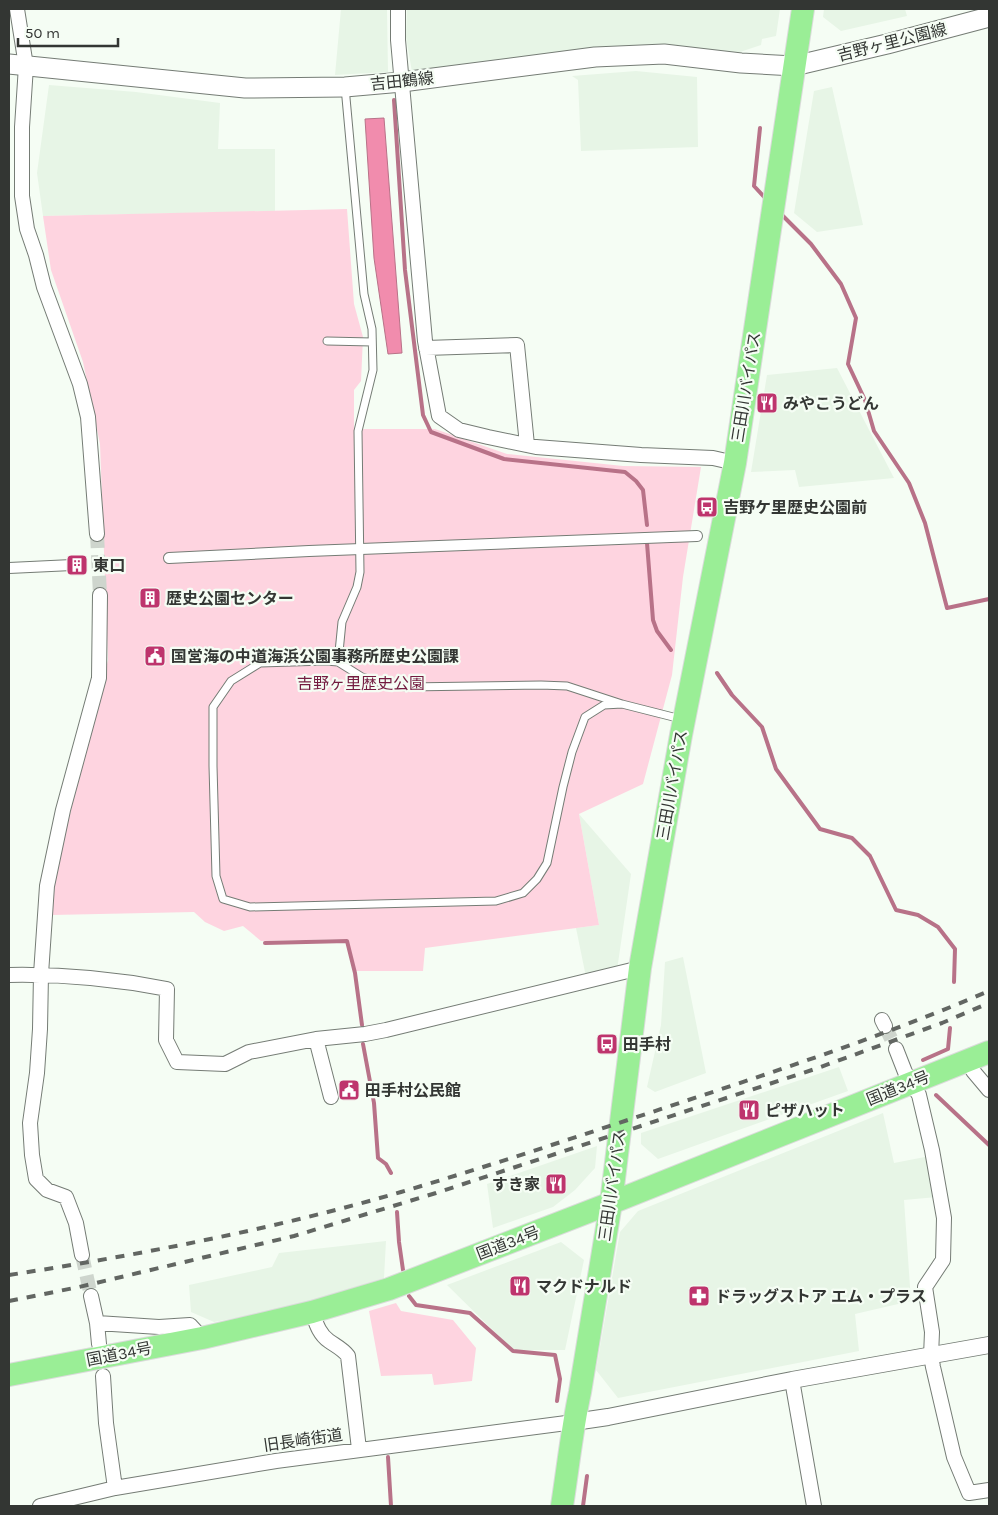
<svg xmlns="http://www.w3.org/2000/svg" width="998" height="1515" font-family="Karla,'Noto Sans JP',sans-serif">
<rect width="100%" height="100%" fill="#f5fdf4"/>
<path fill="#e7f5e6" d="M341,9H387L388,72L335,75Z
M407,9H780L776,36L762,39L761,45L737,53L655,44L412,72L406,37Z
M824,9H905L907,16L841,31L823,17Z
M636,71L697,77L698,147L581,151L578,80L572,76Z
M49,85L136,92L220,103L218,149H275V211L43,216L37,173Z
M832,87L863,225L817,232L794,213L814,91Z
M837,368L894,478L799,487L795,470L751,472L767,375Z
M579,814L631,874L617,970L586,977L576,928L599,925Z
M683,957L706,1073L655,1092L647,1087L661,1025L665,962Z
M839,1067L848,1091L658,1159L641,1144V1133Z
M883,1113L894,1163L930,1156L937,1197L904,1200L911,1301L855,1314L859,1351L618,1398L596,1370L620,1232L638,1211Z
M597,1146L595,1168L575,1190L553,1207L493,1228L487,1184Z
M386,1241L384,1278L280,1310L214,1322L191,1312L189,1285L272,1267L279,1253Z
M561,1242L584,1260L565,1350H513L447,1285Z"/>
<path fill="#fed4e0" d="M347,209L354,304L363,337L361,381L354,390V429H435L507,454L623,466L701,467L683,577L672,675L643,784L579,814L599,925L425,948L423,971H356L348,939L261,941L243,926L224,931L205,922L194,912L52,915L56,871L108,660L100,444L83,362L51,270L43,216Z
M396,1303L401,1311L453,1320L476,1348L472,1381L434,1385L432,1374L381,1376L369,1311Z"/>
<path fill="#f18cad" stroke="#b87288" d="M384,118L402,353L388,354L374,258L365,119Z"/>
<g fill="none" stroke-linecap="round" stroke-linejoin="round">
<path stroke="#b87288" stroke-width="4" d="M394,100L405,270L423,415L431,432L504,459L625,472L636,481L643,490L647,525
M760,128L754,186L767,200
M781,214L811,244L841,284L856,318L848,364L865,400L874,431L909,483L925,523L947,608L989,599
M647,543L653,620L657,631L671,650
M717,673L732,695L762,727L776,769L820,829L852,838L870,856L896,910L918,915L938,927L955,949L954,982
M265,943L347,941L355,973L362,1025
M363,1044L374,1103L378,1158L386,1164L391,1173
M923,1060L948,1049L950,1028
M936,1095L989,1145
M397,1212L399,1242L403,1270
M409,1296L416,1305L470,1313L513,1351L555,1355L560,1379L557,1401
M388,1457L391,1506
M583,1506L587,1476"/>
<path stroke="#ced5cd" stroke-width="14" stroke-dasharray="14 7" stroke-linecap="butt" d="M97,534L100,595
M885,1026L896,1049
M82,1255L91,1296"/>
<g stroke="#757c75" stroke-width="9">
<path id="service" d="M327,341L372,342
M338,662L342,622L357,587L360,572L358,431L373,370L372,329L364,294L345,87
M622,704L604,705L585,717L572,752L563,787L547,863L537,879L523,893L496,901L250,907L223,899L216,876L213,766V707L231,681L260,663L326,661L338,662L362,677L388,685L407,687L541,685L567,686L622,704L681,719"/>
</g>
<g stroke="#757c75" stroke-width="12">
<path id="pedestrian" d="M169,558L309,551L697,536
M9,568L72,565"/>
</g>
<g stroke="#757c75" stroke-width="16">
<path id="minor" d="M17,9L26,66L22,127V196L27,229L36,255L44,287L80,384L88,417L97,534
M398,9V40L425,341L439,416L459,430L488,437L536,447L641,455L713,458L735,463
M426,348L517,345L527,445
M9,975C62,974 115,979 167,989L166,1040L177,1062L225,1064L249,1052L316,1039L365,1034L386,1030L640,968
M882,1020L885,1026
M316,1039L331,1097
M896,1049L905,1072L919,1095L932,1150L944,1218L943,1260L925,1287L932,1332L931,1356L933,1367L954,1457L969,1493L989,1490
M967,1061L973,1071L989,1090
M82,1255L76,1223L66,1197L47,1190L36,1179L32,1155L30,1123L37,1073L40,1029L41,974L47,886L63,810L99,678L100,595
M91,1296L97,1323L99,1344
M312,1312C316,1323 319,1334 329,1341C336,1346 343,1349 348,1356L359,1449
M97,1323L159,1327L190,1325L202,1338
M103,1376L106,1423L115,1488
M792,1380L814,1506
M40,1506L115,1488L276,1461L574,1422"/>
</g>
<g stroke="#757c75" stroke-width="18">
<path id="tertiary" d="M574,1422L608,1417L792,1380L989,1345"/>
</g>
<g stroke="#757c75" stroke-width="21">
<path id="secondary" d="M9,64L245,88L345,87L402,82L595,57L664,54L741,63L794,66L887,44L989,17"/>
</g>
<g stroke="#dadbda" stroke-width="24">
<path id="trunk" d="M9,1375L202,1338L312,1312L389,1289L611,1203L989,1052
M562,1506C568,1468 572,1429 580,1392L611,1203L640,968L681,735L735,463L803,9"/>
</g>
<use href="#service" stroke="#fff" stroke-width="7"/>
<use href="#pedestrian" stroke="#fff" stroke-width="10"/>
<use href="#minor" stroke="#fff" stroke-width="14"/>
<use href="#tertiary" stroke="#fff" stroke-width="16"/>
<use href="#secondary" stroke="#fff" stroke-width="19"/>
<use href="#trunk" stroke="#9aee96" stroke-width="22"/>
<path stroke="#626662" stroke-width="4" stroke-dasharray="9 9" stroke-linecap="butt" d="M9,1275C139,1255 274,1229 401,1192C483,1168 564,1141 646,1114C761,1076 877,1039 989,991
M9,1301L79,1287L294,1236L436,1193L815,1069L942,1023L989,1003"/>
</g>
<defs>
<g id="restaurant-square" transform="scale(1.125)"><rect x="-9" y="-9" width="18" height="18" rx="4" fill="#be346d" stroke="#f5fdf4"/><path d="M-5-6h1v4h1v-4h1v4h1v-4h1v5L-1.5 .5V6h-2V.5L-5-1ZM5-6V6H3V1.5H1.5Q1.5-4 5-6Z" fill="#fff"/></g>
<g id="bus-square" transform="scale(1.125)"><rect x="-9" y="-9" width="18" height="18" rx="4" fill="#be346d" stroke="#f5fdf4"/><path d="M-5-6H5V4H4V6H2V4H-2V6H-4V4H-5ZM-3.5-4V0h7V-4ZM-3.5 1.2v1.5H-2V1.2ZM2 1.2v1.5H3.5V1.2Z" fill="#fff"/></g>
<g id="building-square" transform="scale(1.125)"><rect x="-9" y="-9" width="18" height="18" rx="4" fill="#be346d" stroke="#f5fdf4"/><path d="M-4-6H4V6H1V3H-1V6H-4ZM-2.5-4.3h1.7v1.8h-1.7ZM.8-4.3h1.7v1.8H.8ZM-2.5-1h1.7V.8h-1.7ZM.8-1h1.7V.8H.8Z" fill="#fff"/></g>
<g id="civic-square" transform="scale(1.125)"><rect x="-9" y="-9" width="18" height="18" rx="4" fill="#be346d" stroke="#f5fdf4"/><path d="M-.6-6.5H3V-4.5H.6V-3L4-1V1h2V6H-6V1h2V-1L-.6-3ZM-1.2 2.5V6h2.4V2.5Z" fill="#fff"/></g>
<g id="pharmacy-square" transform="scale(1.125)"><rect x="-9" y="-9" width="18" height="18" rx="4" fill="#be346d" stroke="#f5fdf4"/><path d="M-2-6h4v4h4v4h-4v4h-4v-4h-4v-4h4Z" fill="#fff"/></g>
</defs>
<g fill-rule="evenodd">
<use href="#restaurant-square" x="767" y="403"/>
<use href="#bus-square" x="707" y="507"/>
<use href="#building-square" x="77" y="565"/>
<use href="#building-square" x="150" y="598"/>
<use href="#civic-square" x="155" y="656"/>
<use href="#bus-square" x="607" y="1044"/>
<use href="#civic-square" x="349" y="1090"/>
<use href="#restaurant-square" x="749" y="1110"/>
<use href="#restaurant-square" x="556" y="1184"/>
<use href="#restaurant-square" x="520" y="1286"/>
<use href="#pharmacy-square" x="699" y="1296"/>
</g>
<g text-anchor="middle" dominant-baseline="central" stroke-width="4.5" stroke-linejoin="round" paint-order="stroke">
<g font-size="16" fill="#333633" stroke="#f5fdf4">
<text transform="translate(892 42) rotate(-14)">吉野ヶ里公園線</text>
<text transform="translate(402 81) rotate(-6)">吉田鶴線</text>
<text transform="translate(746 387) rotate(-81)">三田川バイパス</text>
<text transform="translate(672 785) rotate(-80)">三田川バイパス</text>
<text transform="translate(898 1088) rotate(-22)">国道34号</text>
<text transform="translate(612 1186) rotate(-82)">三田川バイパス</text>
<text transform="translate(508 1243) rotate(-21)">国道34号</text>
<text transform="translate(119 1354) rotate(-11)">国道34号</text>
<text transform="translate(303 1440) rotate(-8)">旧長崎街道</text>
</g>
<g font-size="16" font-weight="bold" fill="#333633" stroke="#f5fdf4" text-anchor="start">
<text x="783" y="403">みやこうどん</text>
<text x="723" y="507">吉野ケ里歴史公園前</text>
<text x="93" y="565">東口</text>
<text x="166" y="598">歴史公園センター</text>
<text x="171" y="656">国営海の中道海浜公園事務所歴史公園課</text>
<text x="623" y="1044">田手村</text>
<text x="365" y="1090">田手村公民館</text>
<text x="765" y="1110">ピザハット</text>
<text x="540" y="1184" text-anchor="end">すき家</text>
<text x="536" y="1286">マクドナルド</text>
<text x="715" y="1296">ドラッグストア エム・プラス</text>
</g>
<g font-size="16" fill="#731b40" stroke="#f5fdf4">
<text x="361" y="683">吉野ヶ里歴史公園</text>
</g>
</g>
<rect width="998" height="1515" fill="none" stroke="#333633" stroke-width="20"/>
<path d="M18 38v8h100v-8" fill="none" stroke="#333633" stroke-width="2.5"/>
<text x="25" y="38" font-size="15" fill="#333633" stroke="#f5fdf4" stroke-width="4" paint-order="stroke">50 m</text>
</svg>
